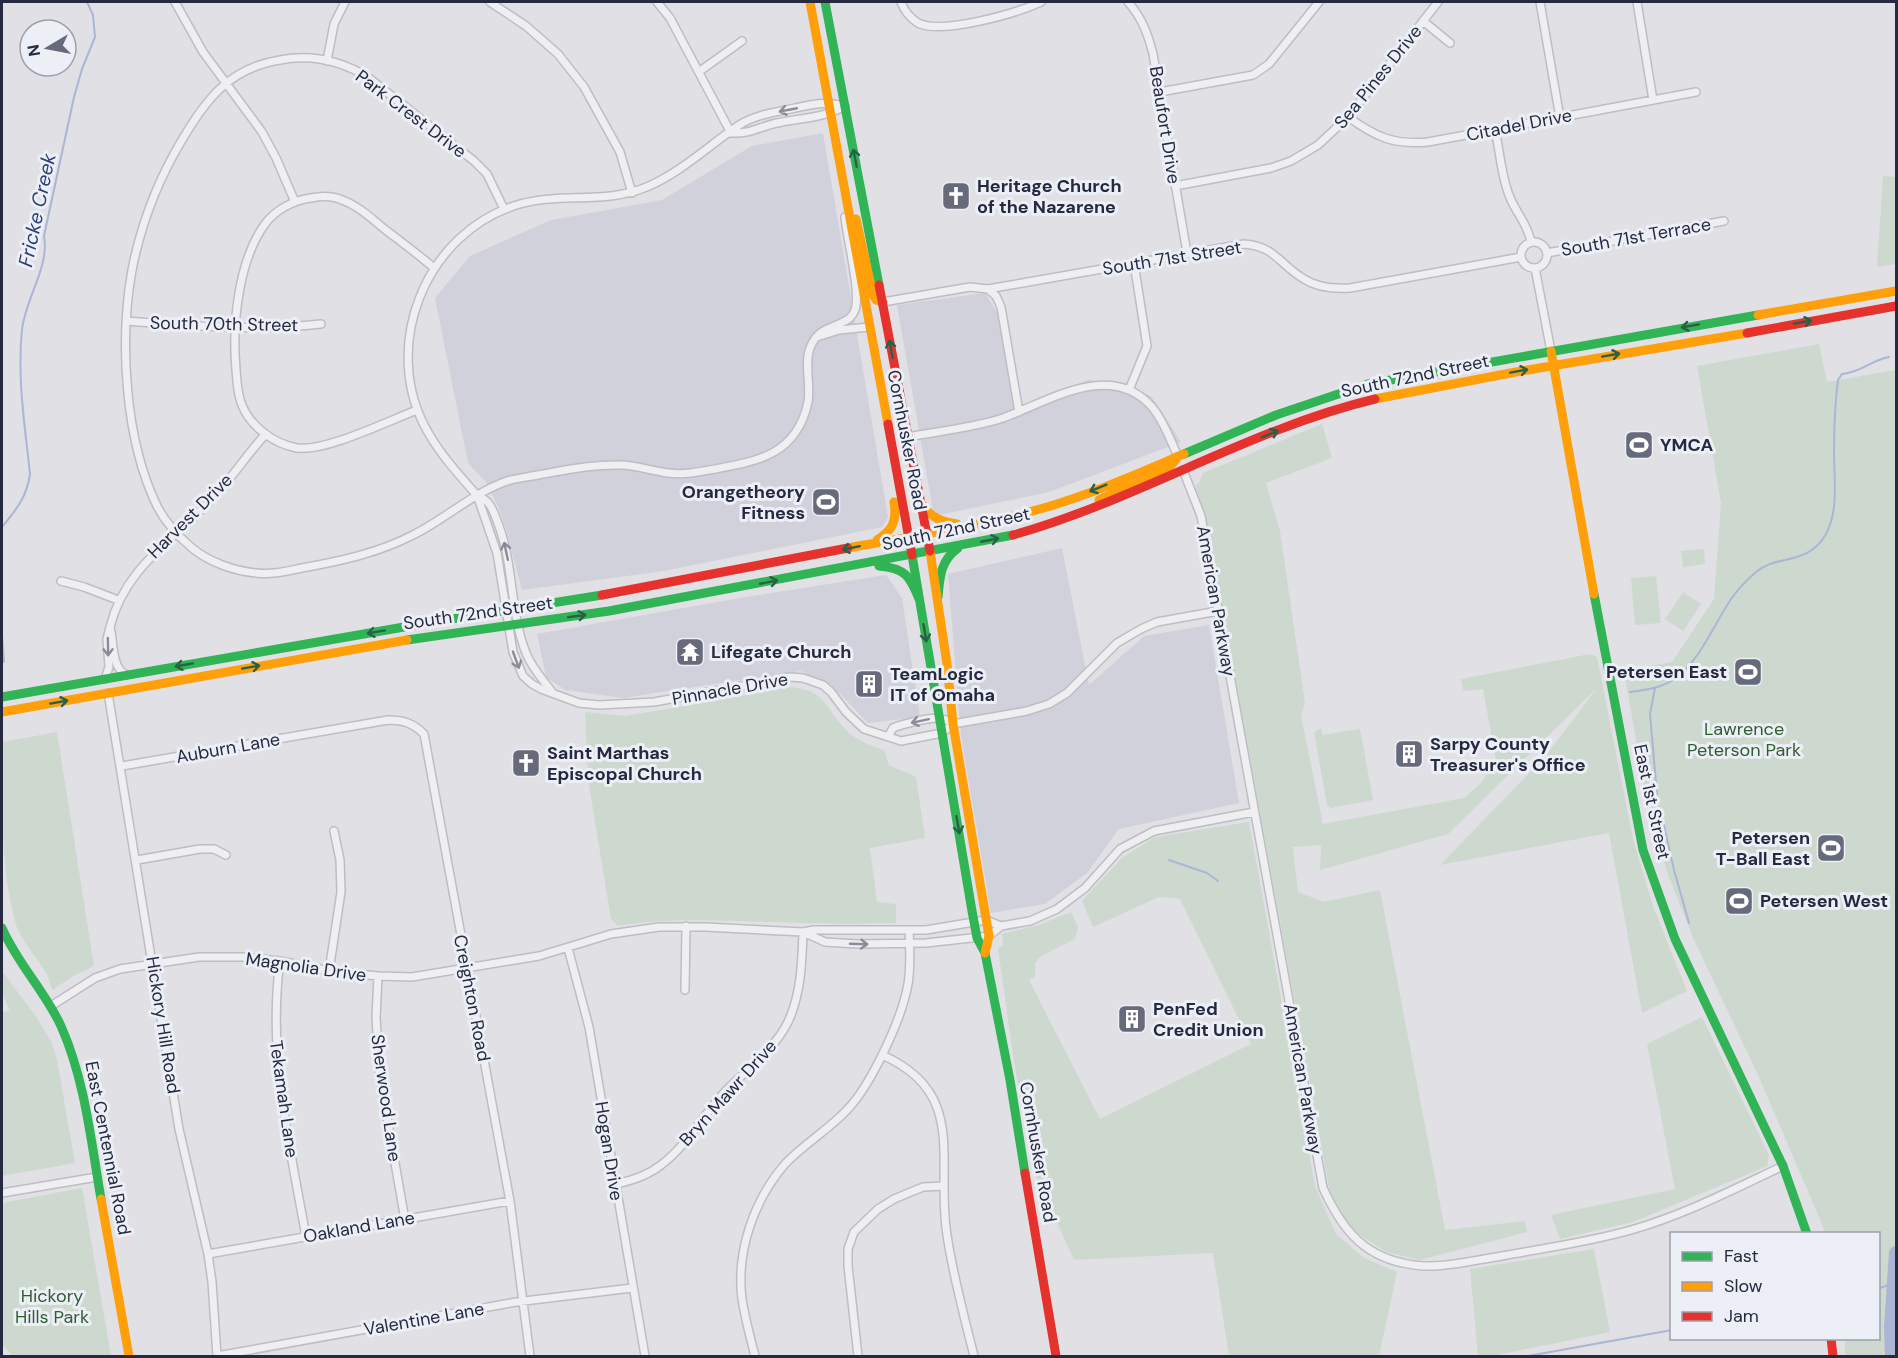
<svg xmlns="http://www.w3.org/2000/svg" width="1898" height="1358" font-family="'DM Sans',sans-serif">
<rect width="100%" height="100%" fill="#e0e0e5"/>
<path fill="#d0d1db" d="M823,133L888,517L882,527L664,571L522,590L506,529L499,509L486,482L468,463L435,298L470,256L551,220L662,200L752,146Z
M985,293L998,314L1016,408L1088,380L1126,383L1152,397L1181,442L1049,492L934,516L897,305Z
M1062,548L1089,685L1144,636L1209,625L1239,803L1119,829L1087,873L1045,904L991,913L961,736L948,574Z
M886,575L902,598L920,717L868,723L840,694L801,671L623,698L565,690L546,677L537,634L746,597Z"/>
<path fill="#cdd9cf" d="M1883,176L1896,177V264L1877,267Z
M1819,344L1827,382L1896,370V1356H1845V1339L1878,1338V1234L1825,1233L1822,1224L1758,1075L1694,940L1667,872L1647,803L1624,671L1672,662L1714,599L1721,503L1697,366Z
M1322,424L1332,458L1266,483L1280,531L1305,703L1301,716L1323,824L1464,798L1481,783L1496,761L1483,689L1463,691L1461,679L1590,654L1597,657L1633,839L1653,906L1687,991L1642,1013L1609,833L1440,865L1544,758L1597,688L1448,834L1320,870L1321,845L1293,847L1298,892L1324,902L1380,890L1445,1230L1525,1221L1527,1232L1420,1260L1386,1252L1357,1233L1339,1212L1329,1188L1206,518L1195,485L1199,483L1203,473Z
M1704,549L1705,564L1683,567L1681,551Z
M1656,576L1661,623L1635,625L1631,578Z
M1683,592L1701,604L1683,631L1665,619Z
M792,687C826,691 825,708 846,730C856,740 870,746 884,750L889,765L916,777L925,838L870,848L877,902L896,904V923C855,924 814,924 773,922C721,921 669,917 618,926L611,919L588,779L585,712L626,716Z
M1321,728L1323,735L1360,729L1373,800L1331,808L1327,805L1314,732Z
M57,732L94,966L73,976L53,990C49,985 50,979 47,974C37,958 25,945 17,928C0,870 2,803 2,742Z
M1249,822L1315,1186L1336,1234L1364,1258L1397,1272L1379,1356H1229L1213,1253L1074,1260L1032,1167L1013,1055L998,948L1003,946L1002,934L1039,925L1071,912L1078,927L1075,939L1041,956L1035,963V977L1029,980L1100,1119L1251,1044L1180,899L1159,897L1093,927L1082,901L1122,858L1155,837Z
M2,971L37,1018L52,1043L57,1060L75,1163L2,1176V1012L10,1011L2,993Z
M1702,1017L1769,1155L1767,1166L1633,1222L1560,1239L1551,1215L1675,1189L1647,1044Z
M82,1188L111,1356H13L2,1345V1203Z
M1594,1249L1610,1332L1492,1356H1478L1470,1269Z"/>
<g fill="none" stroke-linecap="round" stroke-linejoin="round">
<path stroke="#abb6d4" stroke-width="2" d="M2,527C16,510 27,497 30,474C25,427 17,378 22,330C25,299 50,266 44,236L74,97L82,69L95,37L93,15L87,2
M2,636L4,662
M1655,688L1650,714L1657,794
M1630,692C1644,690 1661,688 1673,680C1702,660 1714,622 1734,595C1740,587 1748,579 1756,572C1777,554 1808,566 1826,534C1839,509 1834,480 1834,453C1834,430 1835,403 1838,380L1842,374C1863,372 1871,360 1889,357
M1660,808L1674,870L1689,923
M1169,860L1207,873L1218,881
M1880,1288L1894,1283
M1528,1356L1672,1330"/>
<path stroke="#abb6d4" stroke-width="14" d="M1892,1356L1891,1327L1896,1253"/>
<g stroke="#bdbdc3" stroke-width="10">
<path id="street" d="M175,2L203,52L262,132L276,158L295,202
M490,2L526,26L558,54L584,87L620,152L632,193
M657,2L670,18L731,133
M901,2C904,10 910,18 918,23C942,35 1017,13 1041,2
M1128,2C1142,18 1148,34 1153,54L1187,253
M1540,2L1560,118
M1637,2L1653,100
M1423,21L1450,43
M327,61L334,24L345,2
M700,71L742,41
M1160,92L1253,75L1269,64L1319,2
M1348,117C1376,137 1393,145 1428,142L1696,92
M1495,130C1500,151 1501,175 1509,195C1515,212 1528,224 1531,242
M731,133C752,134 758,127 777,123C801,118 824,118 845,106
M1175,186L1271,168L1291,161L1318,145L1348,117L1438,2
M504,209L487,174L474,161L369,78C342,61 311,54 280,60C230,68 206,99 182,140C158,180 141,224 132,270C119,342 125,440 157,506C165,522 178,536 192,548C209,562 234,571 256,573C272,575 287,571 302,568C341,561 378,553 413,535C445,519 473,493 507,481C517,478 528,477 538,475C566,470 594,464 623,465C638,466 653,471 668,473C684,475 699,472 715,469C759,461 797,454 808,402C811,385 804,363 810,348C818,328 829,330 845,321C850,319 853,315 855,310C861,292 847,240 845,217
M1521 255a13 13 0 1 1 26 0a13 13 0 1 1-26 0Z
M1547,253L1724,221
M1535,268L1551,351
M988,289L996,296L1001,307L1019,412
M883,302L970,287L988,289L1244,244C1275,246 1280,265 1304,279C1318,288 1334,289 1350,288L1521,257
M127,321C191,326 256,331 321,324
M817,337L839,330L869,327
M1129,390L1147,346L1134,263
M417,410C388,421 325,452 297,448C274,444 250,426 242,405C237,394 237,380 236,369C232,325 238,261 265,224C275,210 294,200 311,198C321,196 333,196 342,200C359,206 373,220 387,231C403,243 419,255 434,268
M908,437C939,431 973,428 1003,418C1049,401 1111,360 1152,407C1164,421 1170,440 1178,456
M1183,470L1201,516L1323,1188C1340,1225 1360,1254 1403,1263C1435,1271 1469,1261 1502,1256C1545,1248 1589,1242 1631,1230C1684,1215 1734,1189 1783,1166
M477,495L497,553L513,652L523,676L532,684L541,689L579,703L599,705L654,702L790,677L803,678L823,685L831,692L846,712L864,729L901,741L942,733L953,724L1027,711L1049,704L1067,693L1117,643L1141,629L1157,622L1218,611
M61,581L84,587L118,600
M110,627C126,563 178,539 218,492C235,474 248,453 265,435
M105,679L109,667L107,639L110,627C114,642 111,669 127,675
M552,692C543,680 532,668 526,653C510,613 514,567 499,526C496,519 494,510 489,504C486,499 479,497 475,493C459,475 441,455 429,434C378,349 425,231 520,204C564,192 605,205 649,186C683,171 710,144 741,124C757,114 778,112 795,108C815,104 825,101 845,106
M108,693L179,1129L208,1254L212,1282L217,1356
M889,735L893,728L898,726C915,722 938,712 953,724
M122,766L388,720C403,720 413,723 424,734L510,1201L530,1356
M137,860L200,849H214L226,855
M803,932L825,942L857,944L926,943L989,936L1001,926L1030,921L1057,909L1085,888L1120,849L1154,831L1254,812
M568,948L589,1027L645,1356
M280,961C267,1055 290,1145 306,1237
M329,971L341,892L340,860L334,831
M378,976L376,1018L380,1078L405,1220
M685,990L686,926
M51,1006L95,978L120,969L199,957H243L280,961L329,971L378,976L412,977L539,956L611,934L659,927H705L803,932L814,930H926L986,920L1001,926
M882,1055C969,1093 935,1161 947,1235C953,1276 964,1316 974,1356
M615,1184C631,1181 647,1176 661,1165C685,1147 701,1119 721,1096C743,1072 773,1052 788,1022C801,994 802,963 803,932
M2,1193L97,1177
M208,1254L510,1201
M217,1356L516,1302L632,1288
M755,1356C750,1337 745,1318 742,1299C736,1251 754,1200 785,1164C804,1144 828,1130 847,1110C871,1085 902,1019 908,984C911,966 910,948 909,930
M858,1356L848,1266V1249L854,1232L878,1209L894,1199L923,1187L944,1186"/>
</g>
<use href="#street" stroke="#efeff2" stroke-width="7"/>
<path stroke="#30b455" stroke-width="9" d="M825,2L879,285
M1184,454L1276,415L1368,384L1758,315
M912,555L972,911L977,938L985,953L1010,1080L1025,1173
M879,566C905,568 910,576 919,599
M1594,594L1643,850L1675,939L1783,1166L1807,1234
M938,597C940,577 940,561 958,548
M407,640L609,611L1013,535
M2,697L427,623L602,595
M2,928C17,963 45,991 61,1026C85,1080 91,1141 101,1199"/>
<path stroke="#ff9f0a" stroke-width="9" d="M810,2L888,424
M856,219L873,295L876,300L883,302
M1758,315L1896,291
M1551,351L1594,594
M1375,399L1516,372L1747,333
M1099,500C1118,489 1170,476 1178,456
M923,505C931,518 942,522 957,524
M877,540C893,530 897,521 894,502
M848,548C915,536 982,526 1047,507C1094,493 1139,473 1184,454
M930,551L947,664L953,724L989,936L985,953
M2,712L407,640
M101,1199L129,1356"/>
<path stroke="#e5322d" stroke-width="9" d="M879,285L930,551
M1747,333L1896,306
M888,424L912,555
M1013,535C1138,500 1249,429 1375,399
M602,595L848,548
M1025,1173L1056,1356
M1831,1338L1833,1356"/>
</g>
<defs><path id="oneway-shaft" d="M-6 0H5M1.5-3L5.5 0L1.5 3" fill="none" stroke-width="1.6" stroke-linecap="round" stroke-linejoin="round" transform="scale(1.5)"/></defs>
<g stroke="#8a8c99">
<use href="#oneway-shaft" transform="translate(788 110) rotate(169)"/>
<use href="#oneway-shaft" transform="translate(506 551) rotate(-102)"/>
<use href="#oneway-shaft" transform="translate(108 647) rotate(89)"/>
<use href="#oneway-shaft" transform="translate(516 660) rotate(70)"/>
<use href="#oneway-shaft" transform="translate(920 721) rotate(168)"/>
<use href="#oneway-shaft" transform="translate(859 944) rotate(2)"/>
</g>
<g stroke="#296148">
<use href="#oneway-shaft" transform="translate(855 158) rotate(-101)"/>
<use href="#oneway-shaft" transform="translate(1803 322) rotate(-10)"/>
<use href="#oneway-shaft" transform="translate(1690 326) rotate(170)"/>
<use href="#oneway-shaft" transform="translate(891 349) rotate(-100)"/>
<use href="#oneway-shaft" transform="translate(1611 355) rotate(-10)"/>
<use href="#oneway-shaft" transform="translate(1519 371) rotate(-10)"/>
<use href="#oneway-shaft" transform="translate(1270 434) rotate(-22)"/>
<use href="#oneway-shaft" transform="translate(1098 488) rotate(158)"/>
<use href="#oneway-shaft" transform="translate(990 540) rotate(-11)"/>
<use href="#oneway-shaft" transform="translate(851 548) rotate(168)"/>
<use href="#oneway-shaft" transform="translate(769 582) rotate(-11)"/>
<use href="#oneway-shaft" transform="translate(577 616) rotate(-8)"/>
<use href="#oneway-shaft" transform="translate(376 632) rotate(170)"/>
<use href="#oneway-shaft" transform="translate(925 633) rotate(80)"/>
<use href="#oneway-shaft" transform="translate(184 665) rotate(170)"/>
<use href="#oneway-shaft" transform="translate(251 667) rotate(-10)"/>
<use href="#oneway-shaft" transform="translate(59 702) rotate(-10)"/>
<use href="#oneway-shaft" transform="translate(958 825) rotate(80)"/>
</g>
<defs>
<g id="church-square" transform="scale(1.5)"><rect x="-9" y="-9" width="18" height="18" rx="4" fill="#666a7a" stroke="#eceff6"/><path d="M-1.2-6h2.4v3.5h3.3v2.4h-3.3V6h-2.4V-.1h-3.3v-2.4h3.3Z" fill="#fff"/></g>
<g id="stadium-square" transform="scale(1.5)"><rect x="-9" y="-9" width="18" height="18" rx="4" fill="#666a7a" stroke="#eceff6"/><path d="M0-5a6.5 5 0 1 0 0 10a6.5 5 0 1 0 0-10ZM-3.5-1.8h7v3.6h-7Z" fill="#fff"/></g>
<g id="temple-square" transform="scale(1.5)"><rect x="-9" y="-9" width="18" height="18" rx="4" fill="#666a7a" stroke="#eceff6"/><path d="M0-6L5-2H3V0L6.5 2.5H4V6H1.5V3h-3V6H-4V2.5H-6.5L-3 0V-2H-5Z" fill="#fff"/></g>
<g id="building-square" transform="scale(1.5)"><rect x="-9" y="-9" width="18" height="18" rx="4" fill="#666a7a" stroke="#eceff6"/><path d="M-4-6H4V6H1V3H-1V6H-4ZM-2.5-4.3h1.7v1.8h-1.7ZM.8-4.3h1.7v1.8H.8ZM-2.5-1h1.7V.8h-1.7ZM.8-1h1.7V.8H.8Z" fill="#fff"/></g>
</defs>
<g fill-rule="evenodd">
<use href="#church-square" x="956" y="196"/>
<use href="#stadium-square" x="1639" y="445"/>
<use href="#stadium-square" x="826" y="502"/>
<use href="#temple-square" x="690" y="652"/>
<use href="#stadium-square" x="1748" y="672"/>
<use href="#building-square" x="869" y="684"/>
<use href="#building-square" x="1409" y="754"/>
<use href="#church-square" x="526" y="763"/>
<use href="#stadium-square" x="1831" y="848"/>
<use href="#stadium-square" x="1739" y="901"/>
<use href="#building-square" x="1132" y="1019"/>
</g>
<g text-anchor="middle" dominant-baseline="central" stroke-width="6" stroke-linejoin="round" paint-order="stroke">
<g font-size="18" fill="#252a40" stroke="#eceff6">
<text transform="translate(1378 77) rotate(-51)">Sea Pines Drive</text>
<text transform="translate(411 114) rotate(37)">Park Crest Drive</text>
<text transform="translate(1165 125) rotate(81)">Beaufort Drive</text>
<text transform="translate(1519 125) rotate(-11)">Citadel Drive</text>
<text transform="translate(1636 237) rotate(-10)">South 71st Terrace</text>
<text transform="translate(1172 258) rotate(-9)">South 71st Street</text>
<text transform="translate(224 324) rotate(1)">South 70th Street</text>
<text transform="translate(1415 376) rotate(-12)">South 72nd Street</text>
<text transform="translate(907 440) rotate(79)">Cornhusker Road</text>
<text transform="translate(190 516) rotate(-45)">Harvest Drive</text>
<text transform="translate(956 529) rotate(-12)">South 72nd Street</text>
<text transform="translate(1216 601) rotate(80)">American Parkway</text>
<text transform="translate(478 613) rotate(-8)">South 72nd Street</text>
<text transform="translate(730 689) rotate(-10)">Pinnacle Drive</text>
<text transform="translate(228 748) rotate(-10)">Auburn Lane</text>
<text transform="translate(1652 802) rotate(78)">East 1st Street</text>
<text transform="translate(306 967) rotate(8)">Magnolia Drive</text>
<text transform="translate(472 998) rotate(79)">Creighton Road</text>
<text transform="translate(163 1025) rotate(81)">Hickory Hill Road</text>
<text transform="translate(1303 1079) rotate(80)">American Parkway</text>
<text transform="translate(728 1093) rotate(-48)">Bryn Mawr Drive</text>
<text transform="translate(386 1098) rotate(82)">Sherwood Lane</text>
<text transform="translate(284 1099) rotate(82)">Tekamah Lane</text>
<text transform="translate(108 1148) rotate(79)">East Centennial Road</text>
<text transform="translate(609 1151) rotate(81)">Hogan Drive</text>
<text transform="translate(1038 1152) rotate(80)">Cornhusker Road</text>
<text transform="translate(359 1227) rotate(-10)">Oakland Lane</text>
<text transform="translate(424 1319) rotate(-10)">Valentine Lane</text>
</g>
<g font-size="18" font-weight="bold" fill="#252a40" stroke="#eceff6" text-anchor="start">
<text x="977" y="186">Heritage Church<tspan x="977" dy="21">of the Nazarene</tspan></text>
<text x="1660" y="445">YMCA</text>
<text x="805" y="492" text-anchor="end">Orangetheory<tspan x="805" dy="21">Fitness</tspan></text>
<text x="711" y="652">Lifegate Church</text>
<text x="1727" y="672" text-anchor="end">Petersen East</text>
<text x="890" y="674">TeamLogic<tspan x="890" dy="21">IT of Omaha</tspan></text>
<text x="1430" y="744">Sarpy County<tspan x="1430" dy="21">Treasurer's Office</tspan></text>
<text x="547" y="753">Saint Marthas<tspan x="547" dy="21">Episcopal Church</tspan></text>
<text x="1810" y="838" text-anchor="end">Petersen<tspan x="1810" dy="21">T-Ball East</tspan></text>
<text x="1760" y="901">Petersen West</text>
<text x="1153" y="1009">PenFed<tspan x="1153" dy="21">Credit Union</tspan></text>
</g>
<g font-size="18" fill="#315d32" stroke="#eceff6">
<text x="1744" y="729">Lawrence<tspan x="1744" dy="21">Peterson Park</tspan></text>
<text x="52" y="1296">Hickory<tspan x="52" dy="21">Hills Park</tspan></text>
</g>
<g font-size="20" font-style="italic" fill="#2c3e78" stroke="#eceff6">
<text transform="translate(37 210) rotate(-78)">Fricke Creek</text>
</g>
</g>
<rect width="1898" height="1358" fill="none" stroke="#252a40" stroke-width="6"/>
<rect x="1670" y="1232" width="210" height="108" fill="#eceff6" stroke="#9ca0ad" stroke-width="1.5"/>
<rect x="1682" y="1252" width="30" height="9" fill="#30b455" stroke="#9ca0ad" stroke-width="1.5"/>
<text x="1724" y="1262" font-size="18" fill="#252a40">Fast</text>
<rect x="1682" y="1282" width="30" height="9" fill="#ff9f0a" stroke="#9ca0ad" stroke-width="1.5"/>
<text x="1724" y="1292" font-size="18" fill="#252a40">Slow</text>
<rect x="1682" y="1312" width="30" height="9" fill="#e5322d" stroke="#9ca0ad" stroke-width="1.5"/>
<text x="1724" y="1322" font-size="18" fill="#252a40">Jam</text>
<g transform="translate(48 48) rotate(260)"><circle r="28" fill="#eceff6" stroke="#9ca0ad" stroke-width="1.5"/>
<path d="M0-4.5L10 22L0 15L-10 22Z" fill="#666a7a"/>
<text y="-9" font-size="16" font-weight="bold" text-anchor="middle" fill="#252a40">N</text>
</g>
</svg>
